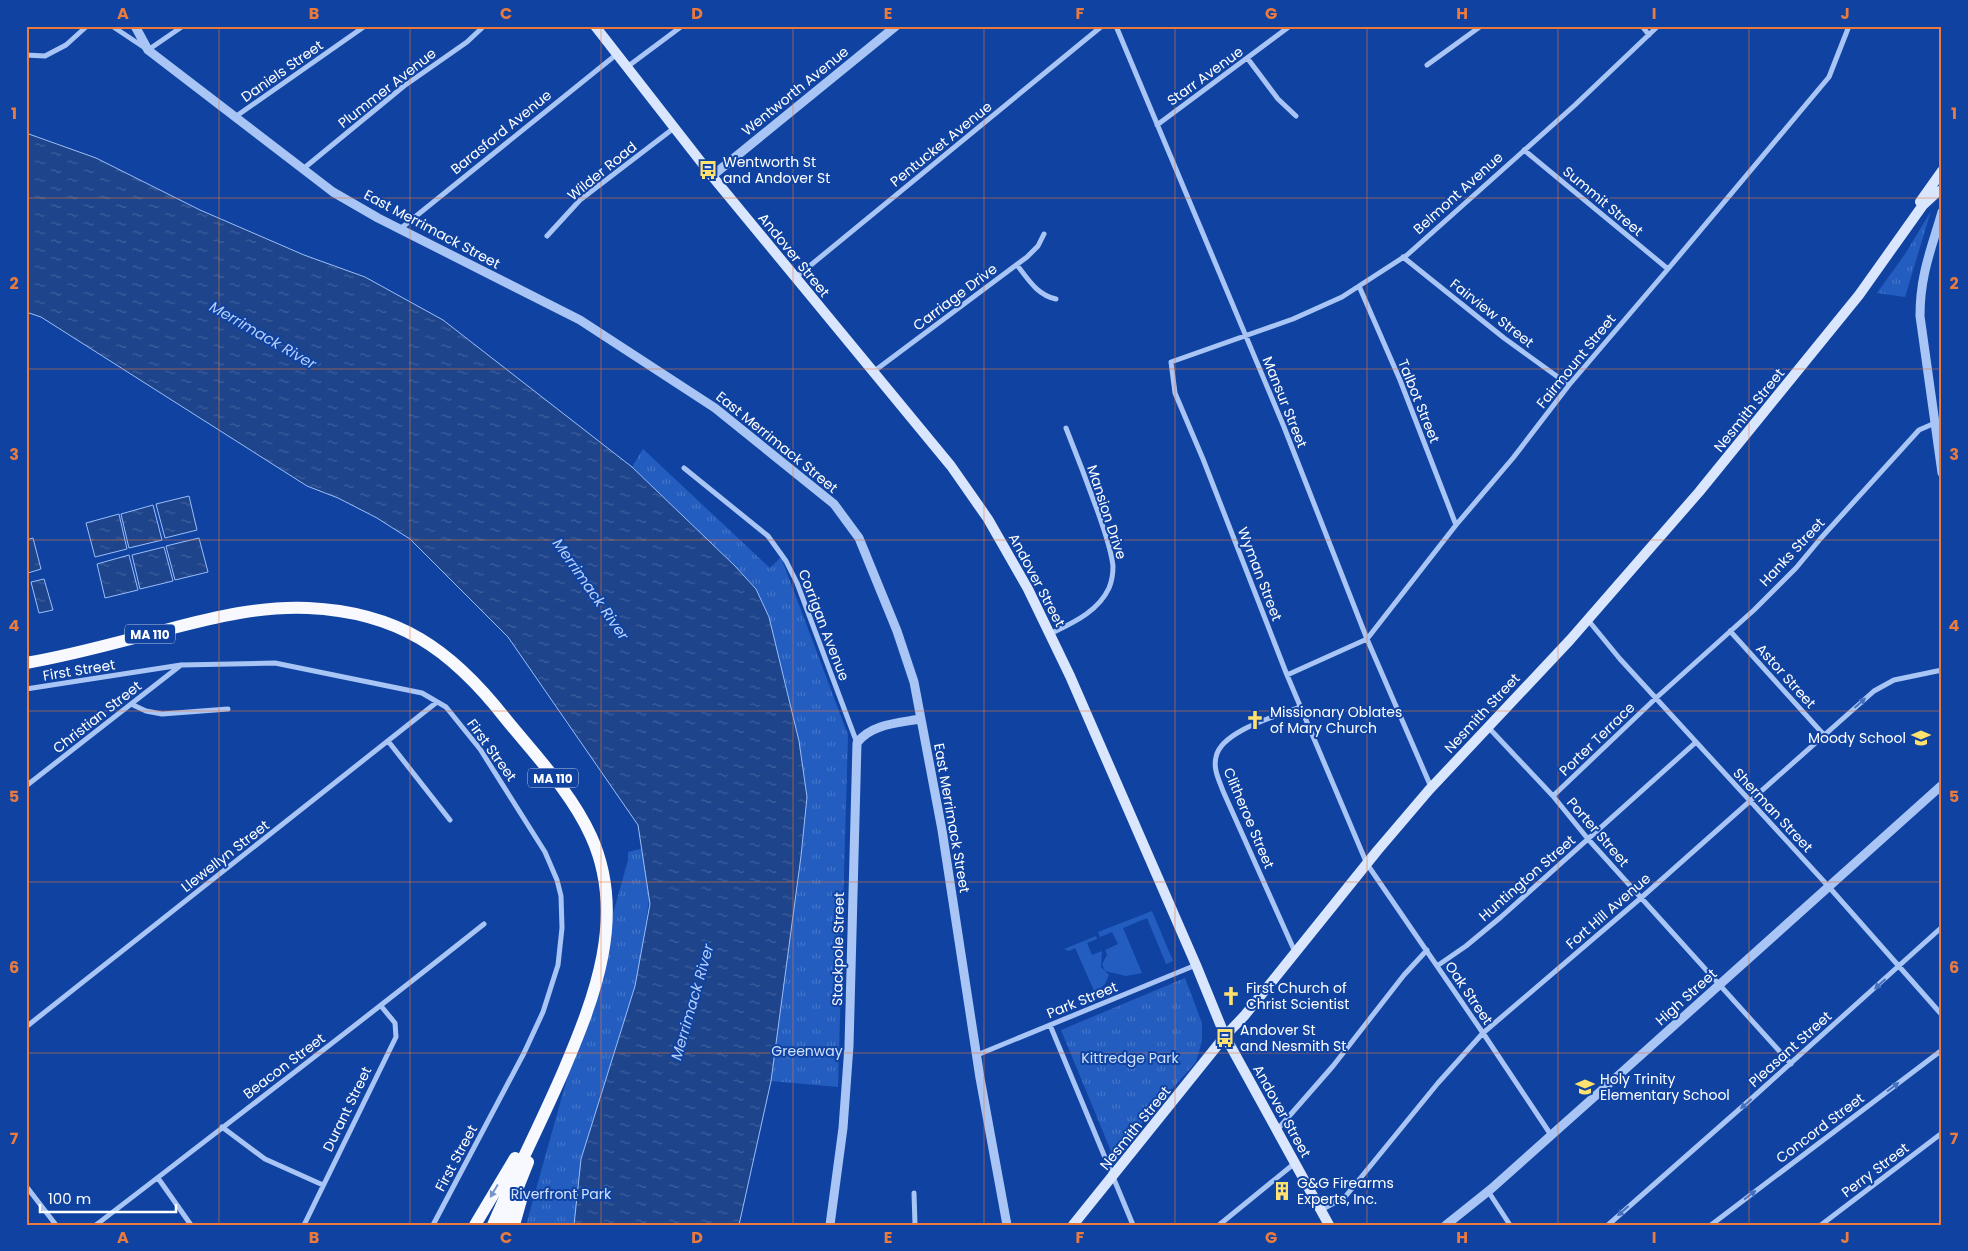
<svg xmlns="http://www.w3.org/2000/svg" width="1968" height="1251" font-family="Poppins,sans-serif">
<defs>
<pattern id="park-tufts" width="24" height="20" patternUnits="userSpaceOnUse" patternTransform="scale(1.25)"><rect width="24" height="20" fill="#235dbf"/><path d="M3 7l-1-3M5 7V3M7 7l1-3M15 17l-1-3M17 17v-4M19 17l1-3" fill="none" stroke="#4475c9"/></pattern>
<pattern id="water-ripples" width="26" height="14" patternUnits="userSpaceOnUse" patternTransform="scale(1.25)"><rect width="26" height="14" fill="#1e448b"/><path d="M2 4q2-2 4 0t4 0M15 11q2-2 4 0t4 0" fill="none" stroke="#40609c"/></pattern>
</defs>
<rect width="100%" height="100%" fill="#1043a1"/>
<path fill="#235dbf" d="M1152,911L1173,961L1166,964L1147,918L1123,928L1142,973L1126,976L1105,971L1102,964L1107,955L1105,950L1118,944L1112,932L1100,937L1098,932Z
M1096,936L1097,939L1087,943L1092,955L1102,951L1101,967L1109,975L1105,984L1095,993L1076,950L1075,948L1069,951L1064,949Z"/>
<path fill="url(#park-tufts)" d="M1931,211L1905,297L1877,293L1905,254Z
M643,449L770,568L781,557L848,735L838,1087L771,1081L801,856L807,797L799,741L769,617L756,589L735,566L632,467Z
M652,846L654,864L639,972L582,1225H526L628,860V852Z
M1185,978L1202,1023V1041L1196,1062L1113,1156L1061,1030Z"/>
<path fill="url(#water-ripples)" stroke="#9abef9" d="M26,133L96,158L200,210L304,255L365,277L443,320L632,467L735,566L756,589L769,617L799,741L807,797L801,856L771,1081L739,1225H574L581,1159L635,986L650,904L638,825L508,637L410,539L377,518L338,498L307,486L41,317L26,312Z
M189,496L197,530L165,538L156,504Z
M153,505L162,540L129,548L121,514Z
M119,514L127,549L95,557L86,523Z
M33,538L41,569L28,573L26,540Z
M199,538L208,572L175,580L166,546Z
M164,547L173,581L140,589L132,555Z
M129,555L138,590L105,598L97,564Z
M44,579L53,610L39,613L31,582Z"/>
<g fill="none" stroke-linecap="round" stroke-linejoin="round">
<path stroke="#a8c5f6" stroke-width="5" d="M112,26L148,50L183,26
M1116,26L1284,427L1367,639L1431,787
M1642,26L1649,35
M26,55L45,56L66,45L87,26
M1248,59L1278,99L1296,116
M1427,65L1481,26
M627,67L682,26
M235,117L365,26
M1157,125L1290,26
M1524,150L1668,269
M303,169L404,86L467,42L484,26
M400,229L617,54
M547,236L580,200L674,128
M1403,257L1504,338L1569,385
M1017,265C1028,279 1037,295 1056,299
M795,278L1102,26
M1359,286L1400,380L1456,525
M873,372L1027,257L1038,246L1044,234
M684,468L768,536L786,561L797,583L857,743
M1588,620L1620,659L1829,887L1942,1015
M1730,631L1824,735
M1050,634C1072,623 1098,612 1109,588C1112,581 1113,573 1113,566C1111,549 1105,533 1100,518C1089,487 1078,458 1066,428
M1287,675L1367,639L1456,525L1513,458L1569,385L1668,269L1829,77L1849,26
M26,689L181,665L275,663L422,693L446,707L480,749L545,852L557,880L561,896L562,928L558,965L543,1012L524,1053L433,1225
M131,704L146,711L162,714L228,709
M1488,727L1553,796L1588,839L1791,1064
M388,741L450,820
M26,786L181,665
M1553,796L1656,698L1754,610L1796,568L1821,538L1919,430L1935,423H1942
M1295,952L1223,791C1219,780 1213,769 1216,757C1221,731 1277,716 1300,707
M1437,966L1466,946L1501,917L1695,743
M1050,1025L1133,1225
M26,1027L437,702
M977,1055L1196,965
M222,1127L265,1159L323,1185
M1277,1130L1333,1066L1404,975L1427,950
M1551,1135L1483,1033L1367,864L1287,675L1203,459L1175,393L1171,362L1293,319L1342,297L1407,255L1575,105L1658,26
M158,1178L191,1225
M26,1186L56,1225
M1488,1191L1510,1225
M914,1193L915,1225
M1321,1210L1345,1197L1438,1083L1483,1033L1642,897L1874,691L1894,680L1942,670
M96,1225C226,1125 356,1026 484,924
M304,1225L396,1037L395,1023L381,1006
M1219,1225L1295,1163
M1608,1225L1751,1099L1942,927
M1711,1225L1942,1050
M1821,1225L1942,1133"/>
<path stroke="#a8c5f6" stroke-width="9" d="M135,26L148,50L333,192L378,218L580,320L715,408L834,504L859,538L897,631L914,682L942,830L980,1078L1007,1225
M712,176L896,26
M1942,212C1931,250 1920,275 1920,316L1942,473
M830,1225L843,1128L849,1046L857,743C870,724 899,723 920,719
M1446,1225L1491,1189L1621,1073L1942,785"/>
<path stroke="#d9e6fe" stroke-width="10" d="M595,26L712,176L951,466L988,519L1028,589L1070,676L1196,965L1225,1036L1329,1225
M1920,202L1942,171
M1073,1225L1225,1036L1245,1015L1377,851L1429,790L1570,640L1699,492L1859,295L1923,205L1936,193L1942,190"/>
<path stroke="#f7f9ff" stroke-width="12" d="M26,663C74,655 122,641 169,629C215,617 260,606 308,608C398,612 451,649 505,718C535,755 571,792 591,836C627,915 595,997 563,1072C541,1123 515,1173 493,1225
M475,1225L515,1158
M503,1225L528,1162
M514,1225L521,1200"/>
</g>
<defs><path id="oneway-solid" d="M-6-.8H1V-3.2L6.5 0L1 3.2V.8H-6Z" transform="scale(1.25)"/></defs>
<g fill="#4570bf">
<use href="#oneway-solid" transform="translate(1860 703) rotate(-42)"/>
<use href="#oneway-solid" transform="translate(1880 984) rotate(138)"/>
<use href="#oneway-solid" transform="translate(1893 1087) rotate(-37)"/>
<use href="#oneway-solid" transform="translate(1746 1104) rotate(139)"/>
<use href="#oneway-solid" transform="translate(1750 1195) rotate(-37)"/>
<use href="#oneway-solid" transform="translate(1623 1211) rotate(139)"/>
</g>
<use fill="#7895cb" href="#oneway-solid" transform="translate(494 1191) rotate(121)"/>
<path fill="none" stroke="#ed7a3d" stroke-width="1" stroke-opacity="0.55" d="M219,26V1225M410,26V1225M601,26V1225M793,26V1225M984,26V1225M1175,26V1225M1367,26V1225M1558,26V1225M1749,26V1225M26,198H1942M26,369H1942M26,540H1942M26,711H1942M26,882H1942M26,1053H1942"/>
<defs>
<g id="bus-bare" transform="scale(1.5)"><path d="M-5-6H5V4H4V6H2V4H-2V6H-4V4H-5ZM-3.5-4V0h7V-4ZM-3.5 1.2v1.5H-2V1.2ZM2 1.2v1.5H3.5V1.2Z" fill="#ffe16d" stroke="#1043a1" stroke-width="2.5" paint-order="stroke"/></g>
<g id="church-bare" transform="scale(1.5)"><path d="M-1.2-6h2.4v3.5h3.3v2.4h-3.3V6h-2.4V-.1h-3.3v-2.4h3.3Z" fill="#ffe16d" stroke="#1043a1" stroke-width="2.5" paint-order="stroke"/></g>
<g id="school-bare" transform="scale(1.5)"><path d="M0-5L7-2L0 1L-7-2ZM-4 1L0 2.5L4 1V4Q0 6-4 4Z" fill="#ffe16d" stroke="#1043a1" stroke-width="2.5" paint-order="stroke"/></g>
<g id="building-bare" transform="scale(1.5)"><path d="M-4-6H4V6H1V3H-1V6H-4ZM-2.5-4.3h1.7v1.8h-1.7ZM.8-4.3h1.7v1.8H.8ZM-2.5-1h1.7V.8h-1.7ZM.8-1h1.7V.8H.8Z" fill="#ffe16d" stroke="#1043a1" stroke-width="2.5" paint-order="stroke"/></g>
</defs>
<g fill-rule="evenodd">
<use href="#bus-bare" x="708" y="170"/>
<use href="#church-bare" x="1255" y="720"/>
<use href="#school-bare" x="1921" y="738"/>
<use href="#church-bare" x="1231" y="996"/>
<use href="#bus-bare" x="1225" y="1038"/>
<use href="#school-bare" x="1585" y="1087"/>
<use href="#building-bare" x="1282" y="1191"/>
</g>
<g text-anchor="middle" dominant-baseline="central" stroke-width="4" stroke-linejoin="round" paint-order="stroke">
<g fill="#1043a1" stroke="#b7c7e3" stroke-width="1">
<rect x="125" y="624.5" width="50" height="19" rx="4"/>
<rect x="528" y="768.5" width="50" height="19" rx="4"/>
</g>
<g font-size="12" font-weight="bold" fill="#fff">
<text x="150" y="634">MA 110</text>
<text x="553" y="778">MA 110</text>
</g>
<g font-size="14" fill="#fff" stroke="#1043a1">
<text transform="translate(282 71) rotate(-35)">Daniels Street</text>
<text transform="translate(1205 76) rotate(-36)">Starr Avenue</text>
<text transform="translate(387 88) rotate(-38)">Plummer Avenue</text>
<text transform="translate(795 91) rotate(-39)">Wentworth Avenue</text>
<text transform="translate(501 132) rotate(-39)">Barasford Avenue</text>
<text transform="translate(941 144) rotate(-39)">Pentucket Avenue</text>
<text transform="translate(602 171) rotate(-39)">Wilder Road</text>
<text transform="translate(1458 193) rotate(-42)">Belmont Avenue</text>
<text transform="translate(1603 201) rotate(40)">Summit Street</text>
<text transform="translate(432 229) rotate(28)">East Merrimack Street</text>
<text transform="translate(794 255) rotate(51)">Andover Street</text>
<text transform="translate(955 297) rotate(-37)">Carriage Drive</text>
<text transform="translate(1492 313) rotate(38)">Fairview Street</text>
<text transform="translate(1576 361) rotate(-51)">Fairmount Street</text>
<text transform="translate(1419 401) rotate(68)">Talbot Street</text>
<text transform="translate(1285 402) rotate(68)">Mansur Street</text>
<text transform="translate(1749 410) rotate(-51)">Nesmith Street</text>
<text transform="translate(777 442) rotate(39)">East Merrimack Street</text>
<text transform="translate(1107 512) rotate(72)">Mansion Drive</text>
<text transform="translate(1792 552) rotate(-47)">Hanks Street</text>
<text transform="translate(1260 574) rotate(69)">Wyman Street</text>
<text transform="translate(1037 580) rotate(62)">Andover Street</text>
<text transform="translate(824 625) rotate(69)">Corrigan Avenue</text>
<text transform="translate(79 670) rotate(-9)">First Street</text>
<text transform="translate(1786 676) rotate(48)">Astor Street</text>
<text transform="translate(1482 713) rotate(-47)">Nesmith Street</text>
<text transform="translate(97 717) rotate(-38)">Christian Street</text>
<text transform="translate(1597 739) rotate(-44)">Porter Terrace</text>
<text transform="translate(492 750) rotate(54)">First Street</text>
<text transform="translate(1773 810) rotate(47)">Sherman Street</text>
<text transform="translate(952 818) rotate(80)">East Merrimack Street</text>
<text transform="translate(1249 818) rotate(67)">Clitheroe Street</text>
<text transform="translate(1598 832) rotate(49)">Porter Street</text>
<text transform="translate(225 856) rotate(-38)">Llewellyn Street</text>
<text transform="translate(1527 878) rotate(-41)">Huntington Street</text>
<text transform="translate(1608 911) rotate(-41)">Fort Hill Avenue</text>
<text transform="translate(838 949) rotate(-89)">Stackpole Street</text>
<text transform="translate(1469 993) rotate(56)">Oak Street</text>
<text transform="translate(1686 997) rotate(-42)">High Street</text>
<text transform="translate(1082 1000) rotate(-22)">Park Street</text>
<text transform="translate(1790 1049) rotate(-42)">Pleasant Street</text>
<text transform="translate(284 1066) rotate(-37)">Beacon Street</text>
<text transform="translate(347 1109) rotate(-64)">Durant Street</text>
<text transform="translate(1282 1111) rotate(61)">Andover Street</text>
<text transform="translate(1135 1128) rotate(-51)">Nesmith Street</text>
<text transform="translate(1820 1128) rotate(-37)">Concord Street</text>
<text transform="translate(456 1158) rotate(-62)">First Street</text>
<text transform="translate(1875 1170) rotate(-37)">Perry Street</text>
</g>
<g font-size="14" fill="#fff" stroke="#1043a1" text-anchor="start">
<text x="723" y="162">Wentworth St<tspan x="723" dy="16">and Andover St</tspan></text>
<text x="1270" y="712">Missionary Oblates<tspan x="1270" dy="16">of Mary Church</tspan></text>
<text x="1906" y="738" text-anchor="end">Moody School</text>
<text x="1246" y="988">First Church of<tspan x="1246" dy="16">Christ Scientist</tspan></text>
<text x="1240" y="1030">Andover St<tspan x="1240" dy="16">and Nesmith St</tspan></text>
<text x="1600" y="1079">Holy Trinity<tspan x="1600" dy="16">Elementary School</tspan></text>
<text x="1297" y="1183">G&amp;G Firearms<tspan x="1297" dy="16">Experts, Inc.</tspan></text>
</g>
<g font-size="14" fill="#d1e2fe" stroke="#1043a1">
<text x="807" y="1051">Greenway</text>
<text x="1130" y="1058">Kittredge Park</text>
<text x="561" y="1194">Riverfront Park</text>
</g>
<g font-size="15" font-style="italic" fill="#b5cffc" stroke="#1043a1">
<text transform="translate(263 335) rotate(30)">Merrimack River</text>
<text transform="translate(591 589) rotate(55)">Merrimack River</text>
<text transform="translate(692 1002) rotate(-74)">Merrimack River</text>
</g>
</g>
<rect width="1968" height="1251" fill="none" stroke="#1043a1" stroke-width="55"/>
<path d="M40 1204v8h136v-8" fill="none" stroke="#ffffff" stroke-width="2.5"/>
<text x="48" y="1204" font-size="15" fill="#ffffff" stroke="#1043a1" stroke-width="4" paint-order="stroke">100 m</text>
<rect x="28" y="28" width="1912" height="1196" fill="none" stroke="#ed7a3d" stroke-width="2"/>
<g font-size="16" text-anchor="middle" font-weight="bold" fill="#ed7a3d">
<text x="123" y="19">A</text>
<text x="314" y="19">B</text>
<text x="506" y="19">C</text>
<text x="697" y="19">D</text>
<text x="888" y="19">E</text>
<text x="1080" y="19">F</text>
<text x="1271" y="19">G</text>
<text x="1462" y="19">H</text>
<text x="1654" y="19">I</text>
<text x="1845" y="19">J</text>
<text x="14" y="119">1</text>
<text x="1954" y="119">1</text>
<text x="14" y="289">2</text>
<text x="1954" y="289">2</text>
<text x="14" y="460">3</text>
<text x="1954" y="460">3</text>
<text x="14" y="631">4</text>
<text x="1954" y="631">4</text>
<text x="14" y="802">5</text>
<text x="1954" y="802">5</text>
<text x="14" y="973">6</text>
<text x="1954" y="973">6</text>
<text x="14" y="1144">7</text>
<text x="1954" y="1144">7</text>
<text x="123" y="1243">A</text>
<text x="314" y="1243">B</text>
<text x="506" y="1243">C</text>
<text x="697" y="1243">D</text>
<text x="888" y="1243">E</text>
<text x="1080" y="1243">F</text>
<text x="1271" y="1243">G</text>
<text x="1462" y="1243">H</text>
<text x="1654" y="1243">I</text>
<text x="1845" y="1243">J</text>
</g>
</svg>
